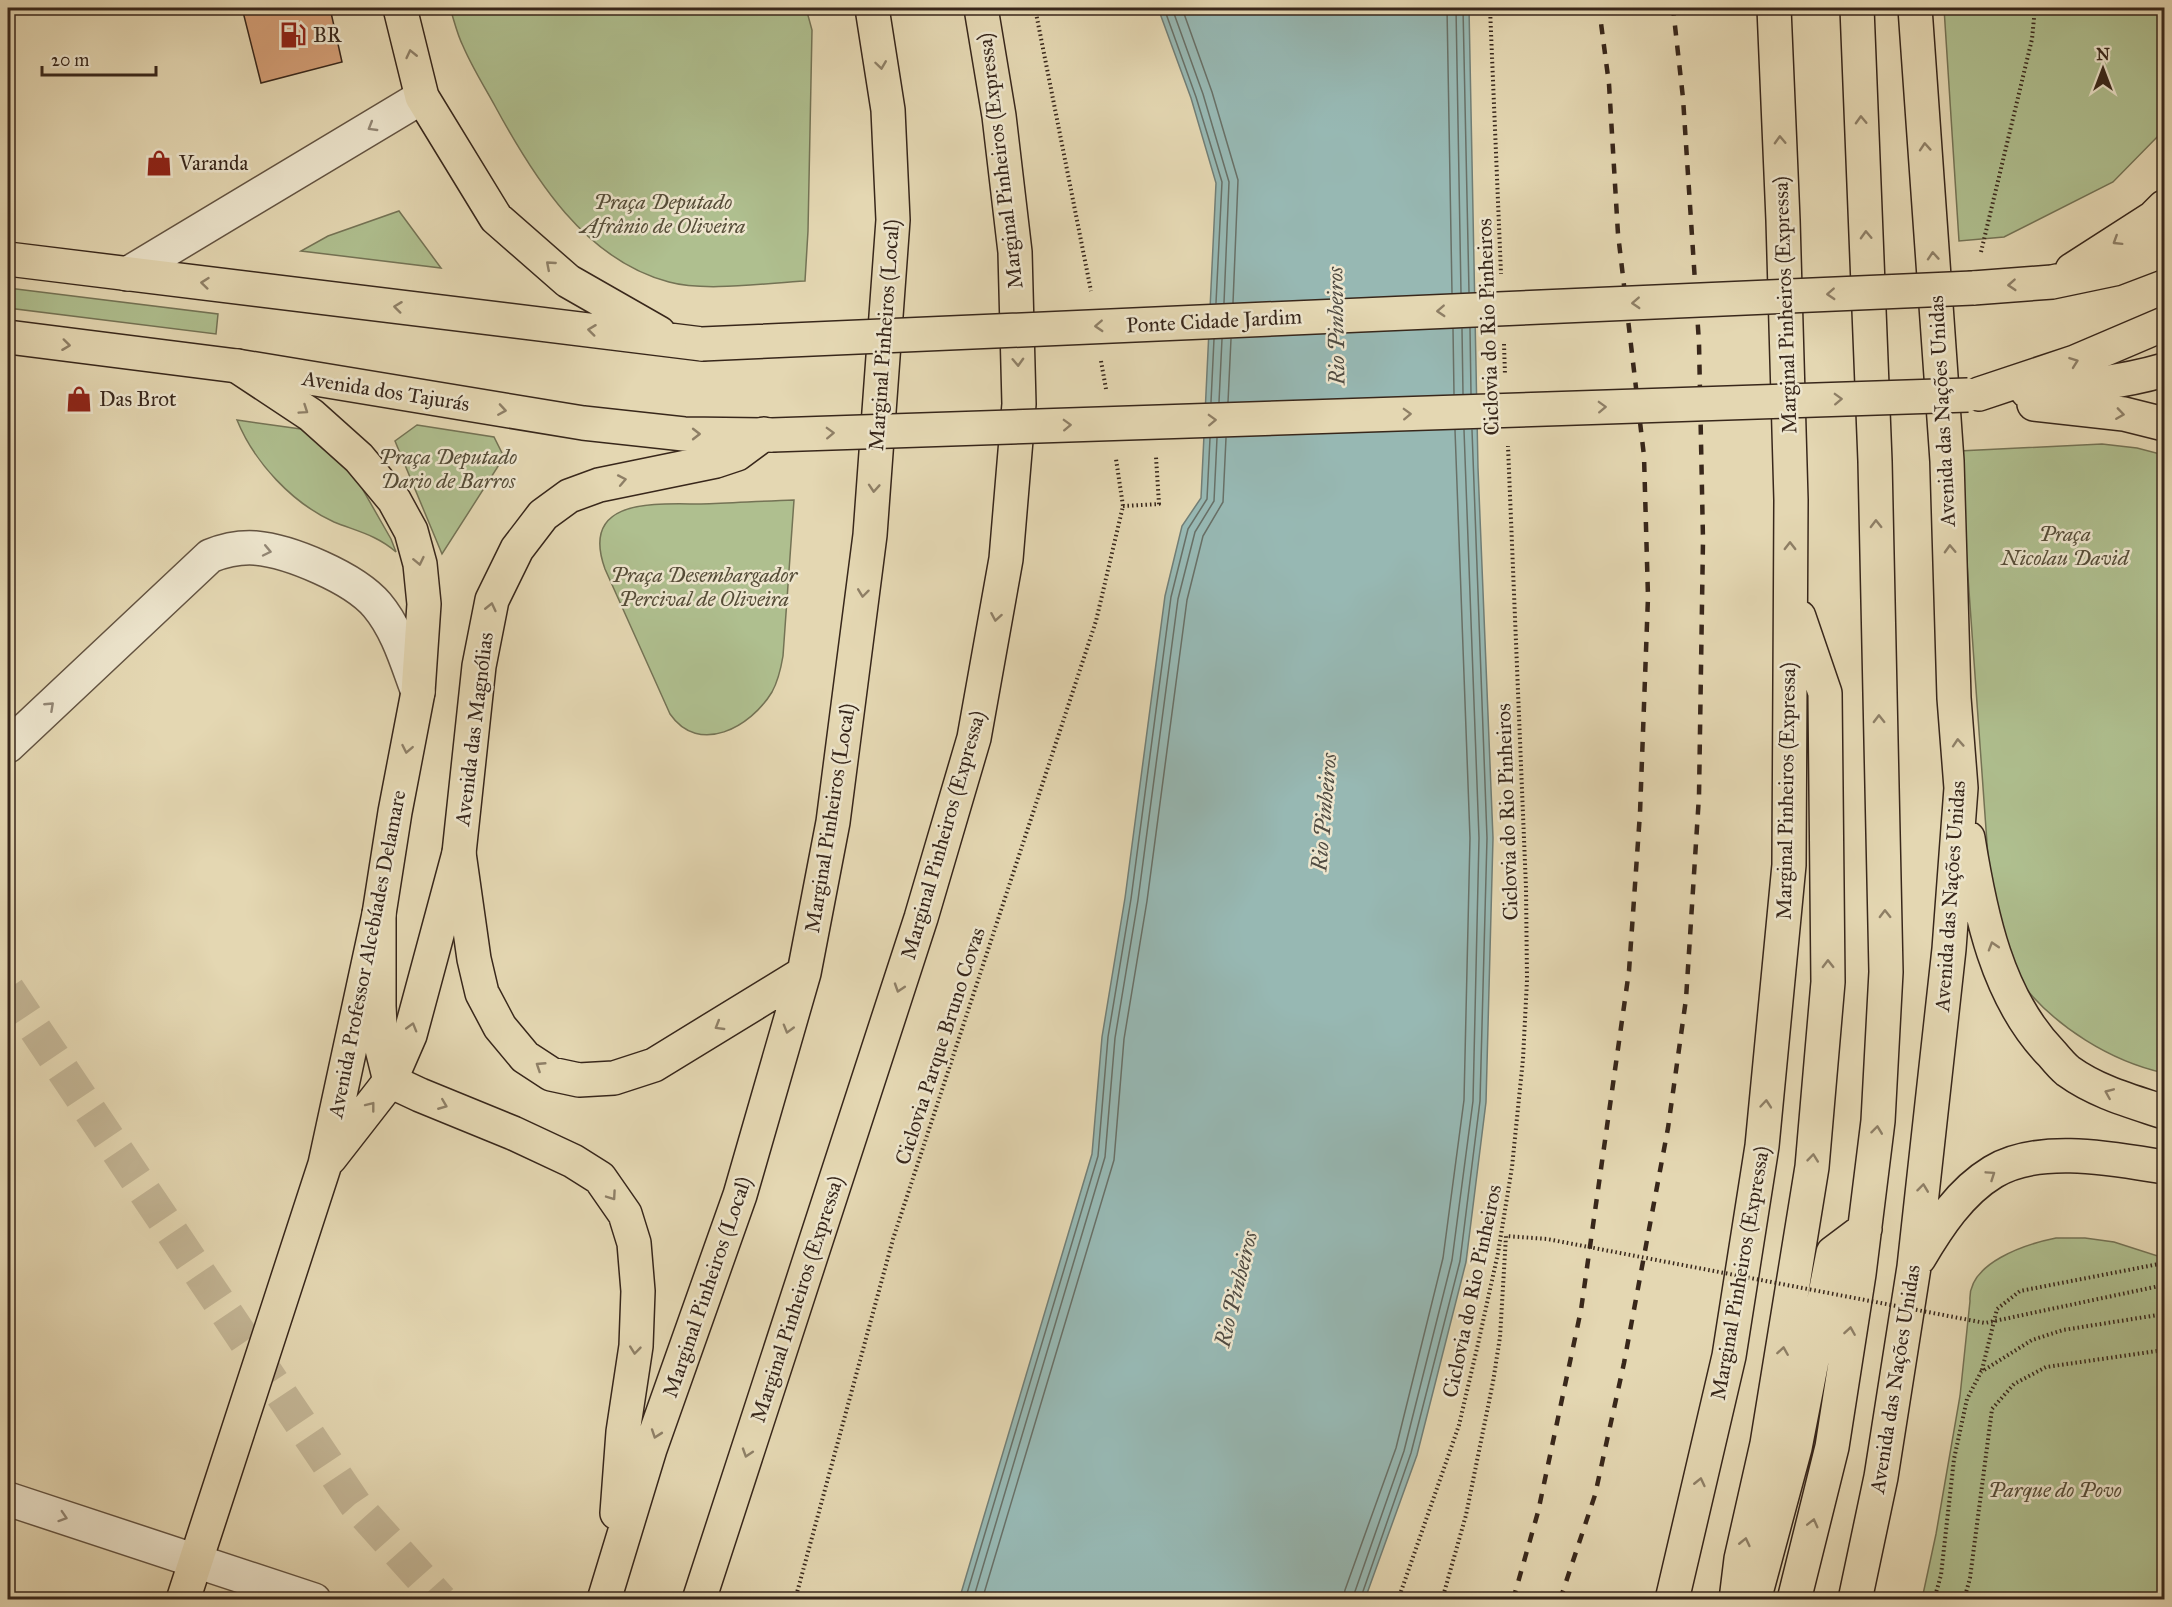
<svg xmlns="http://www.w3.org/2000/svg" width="2172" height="1607" font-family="'IM FELL Great Primer',serif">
<rect width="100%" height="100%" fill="#e4d7b2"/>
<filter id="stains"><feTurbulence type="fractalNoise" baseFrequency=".00333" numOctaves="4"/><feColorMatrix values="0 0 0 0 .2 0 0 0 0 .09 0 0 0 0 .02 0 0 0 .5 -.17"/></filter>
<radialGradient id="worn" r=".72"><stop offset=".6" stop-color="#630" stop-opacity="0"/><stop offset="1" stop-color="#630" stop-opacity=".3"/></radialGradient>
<path fill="#afbf8f" stroke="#747355" stroke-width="1.5" d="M450,8H806L812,30L808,231L805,281C766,283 705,292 669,282C585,260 534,178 495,106C484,86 472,67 463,46C457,34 454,20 450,8Z
M1944,8H2164V130L2113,182L2004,237L1959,241Z
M399,211L441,268L301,251L328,236Z
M8,288L218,314L216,334L8,308Z
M237,420L308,430L325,444L359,483L391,539L396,552C377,535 356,531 334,522C292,503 254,462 237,420Z
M417,425L494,437L504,457L442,554L395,441Z
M2102,444L2137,448L2164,455V1073C2110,1061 2056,1027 2022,984C2017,979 2010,972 2007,966C2000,950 1997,929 1992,913L1959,451Z
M794,500L783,656C781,668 778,681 772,692C751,727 699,756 670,714L605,569C579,497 656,504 701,504C732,503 763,501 794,500Z
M2056,1238H2085L2114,1242L2164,1258V1599H1922L1936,1534L1960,1396L1970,1301C1967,1263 2026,1244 2056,1238Z"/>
<path fill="#97b8b3" stroke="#717e76" stroke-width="1.5" d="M1158,8H1469L1478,468L1493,838L1486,1102L1466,1262L1417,1455L1365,1599L959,1600L1092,1154L1102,1037L1125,898L1165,596L1182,526L1201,498L1216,183L1191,98Z"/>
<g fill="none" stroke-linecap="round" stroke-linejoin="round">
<path stroke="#687067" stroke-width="1.5" d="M1164,8L1196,97L1222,182L1216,303
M1172,8L1203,94L1229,182L1224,303
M1182,8L1212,92L1238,180L1233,303
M1447,8L1452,293
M1456,8L1461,293
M1463,8L1469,292
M1470,328L1471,394
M1453,329L1454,394
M1462,329L1463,394
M1211,402L1214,339
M1219,402L1222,339
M1228,402L1231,339
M965,1600L1098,1156L1108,1037L1131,899L1171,597L1188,529L1207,499L1210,438
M973,1600L1105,1157L1115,1038L1138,900L1178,599L1195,532L1214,501L1217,438
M982,1600L1114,1160L1124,1039L1147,901L1187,600L1203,536L1223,502L1226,438
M1343,1600L1345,1590L1396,1448L1443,1258L1464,1100L1470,838L1455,430
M1352,1600L1404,1451L1452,1260L1473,1101L1479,838L1464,430
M1360,1600L1411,1453L1460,1261L1480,1101L1487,838L1472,430"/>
</g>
<path fill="#d39e76" stroke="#38271b" stroke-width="1.5" d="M242,8H330L342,62L261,83Z"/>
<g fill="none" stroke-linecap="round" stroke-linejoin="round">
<path stroke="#c2b494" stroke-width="33" stroke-dasharray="33 16" stroke-linecap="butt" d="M8,989L355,1504L441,1600"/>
<g stroke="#635341" stroke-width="36">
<path id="minor" d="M127,274L422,97
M8,746L210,556C225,550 239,547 255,548C290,551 354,578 377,605C398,630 407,663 418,692
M8,1499L314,1600"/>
</g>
<g stroke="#38271b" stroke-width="36">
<path id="major" d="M330,1158L390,1081L410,1035L459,853L479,666L492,600L517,549L543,515L569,496L599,485L716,461L737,454L764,434
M183,1600L325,1164L379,914L395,812L418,692L424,604L420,564L411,531L394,500L359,458L311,415L237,366"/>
</g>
<g stroke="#38271b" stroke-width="36">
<path id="highway" d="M400,8L422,97L496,218L568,281L659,333
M8,259L702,344
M2072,270L2153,218L2164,207
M1973,288L2052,282L2114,269L2164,250
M8,337L237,366L583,423L684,434L772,435
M2027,391C2073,387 2120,383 2164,370
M1979,394L2075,362L2164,324
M2034,404L2124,414L2164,424
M1968,838C1980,913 1997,998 2052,1054C2057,1060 2062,1066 2068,1071C2097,1092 2131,1101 2164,1112
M459,853L474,959L482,993L500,1027L525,1057L551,1074L579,1080L614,1078L654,1065L804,973
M379,914V1006L381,1045L390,1081L420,1095L513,1133L573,1161L600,1178L625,1214L634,1243L638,1291L636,1346L623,1432L617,1513
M1919,1258C1938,1226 1960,1192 1993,1172C2039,1144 2114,1159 2164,1167
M604,1600L650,1449L740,1195L804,973L833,822L870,535L893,220L888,110L872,8
M699,1600L921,918L974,738L1006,559L1019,404L1015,252L999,116L981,8
M1672,1600L1729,1356L1762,1146L1789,865L1791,500L1783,220L1774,8
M1736,1600L1741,1559L1767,1444L1812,1167L1828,982L1825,693L1799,617
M1754,1600L1795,1448L1833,1253L1865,1229
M1794,1600L1832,1447L1859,1274L1878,1121L1886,972L1875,461L1857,8
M1855,1600L1881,1477L1914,1267L1949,949L1961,788L1954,698L1947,461L1915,8"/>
</g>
<path stroke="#38271b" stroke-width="4" stroke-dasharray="1.5 3" stroke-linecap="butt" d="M1035,8L1091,291
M1490,8L1501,274
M1981,252L2032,39L2035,8
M1504,344L1505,375
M1101,361L1106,389
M1123,506L1159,504L1156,457
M1982,1370L1997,1309L2020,1291L2164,1263
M795,1600L893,1239L1096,621L1123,506L1116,459
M1398,1600L1459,1425L1478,1344L1498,1253L1512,1167L1523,1059L1527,980L1526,888L1508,446
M1934,1600L1941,1575L1954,1459L1967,1399L1981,1372L2032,1340L2063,1330L2164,1314
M1964,1600L1970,1578L1992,1409L2014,1384L2046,1367L2164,1350"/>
<use href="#minor" stroke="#ede5cd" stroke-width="33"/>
<use href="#major" stroke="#e4d7b2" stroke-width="33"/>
<use href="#highway" stroke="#e4d7b2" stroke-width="33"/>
<path stroke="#38271b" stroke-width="4.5" stroke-dasharray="10 10" stroke-linecap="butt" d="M1513,1600L1538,1512L1581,1310L1629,971L1640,813L1648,597L1644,456L1618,234L1609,84L1599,8
M1560,1600L1595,1495L1624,1363L1668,1128L1686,999L1699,796L1703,540L1699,343L1683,98L1673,8"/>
<g stroke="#38271b" stroke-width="36" stroke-linecap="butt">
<path id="highway-bridge" d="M702,344L1973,288
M772,435L1968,395"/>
</g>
<path stroke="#38271b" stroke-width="4" stroke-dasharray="1.5 3" stroke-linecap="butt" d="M1442,1600L1466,1515L1493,1382L1500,1337L1506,1236L1547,1239L1985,1323L2164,1285"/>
<use href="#highway-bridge" stroke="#e4d7b2" stroke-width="33"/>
</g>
<defs><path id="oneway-chevron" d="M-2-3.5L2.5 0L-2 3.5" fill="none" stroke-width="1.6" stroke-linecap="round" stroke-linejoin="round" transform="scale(1.5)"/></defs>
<g stroke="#8e7f66">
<use href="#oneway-chevron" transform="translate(411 54) rotate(-103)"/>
<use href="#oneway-chevron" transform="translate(881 65) rotate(82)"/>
<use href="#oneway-chevron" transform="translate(1861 120) rotate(-92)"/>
<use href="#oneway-chevron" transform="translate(1780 140) rotate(-92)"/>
<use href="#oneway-chevron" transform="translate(1925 147) rotate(-94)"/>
<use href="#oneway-chevron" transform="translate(1866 235) rotate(-92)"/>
<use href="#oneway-chevron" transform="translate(2117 241) rotate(148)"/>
<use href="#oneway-chevron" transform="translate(1933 256) rotate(-94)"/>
<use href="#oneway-chevron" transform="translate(550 265) rotate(-139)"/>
<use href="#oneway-chevron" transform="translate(205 283) rotate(-174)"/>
<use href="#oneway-chevron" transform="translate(2012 285) rotate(176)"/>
<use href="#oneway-chevron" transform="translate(1831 294) rotate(177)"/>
<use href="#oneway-chevron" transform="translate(1636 303) rotate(177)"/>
<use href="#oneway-chevron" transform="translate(398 307) rotate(-173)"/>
<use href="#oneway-chevron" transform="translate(1441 311) rotate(177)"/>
<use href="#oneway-chevron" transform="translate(1099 326) rotate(177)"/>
<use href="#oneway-chevron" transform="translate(592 330) rotate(-173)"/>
<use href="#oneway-chevron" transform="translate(66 345) rotate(7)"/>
<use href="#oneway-chevron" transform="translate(1018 362) rotate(88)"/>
<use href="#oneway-chevron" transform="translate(2074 362) rotate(-20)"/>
<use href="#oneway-chevron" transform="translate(1838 399) rotate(-2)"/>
<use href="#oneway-chevron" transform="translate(1602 407) rotate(-2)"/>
<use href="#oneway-chevron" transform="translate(304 410) rotate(34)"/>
<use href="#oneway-chevron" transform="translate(502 410) rotate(9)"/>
<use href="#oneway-chevron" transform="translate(1407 414) rotate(-2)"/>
<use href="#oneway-chevron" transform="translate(2120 414) rotate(8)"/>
<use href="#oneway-chevron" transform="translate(1212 420) rotate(-2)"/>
<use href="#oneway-chevron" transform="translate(1067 425) rotate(-2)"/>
<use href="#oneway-chevron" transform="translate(830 433) rotate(-2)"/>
<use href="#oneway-chevron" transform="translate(696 434)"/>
<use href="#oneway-chevron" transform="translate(622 480) rotate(-11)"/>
<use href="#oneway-chevron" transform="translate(874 488) rotate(94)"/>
<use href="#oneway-chevron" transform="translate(1876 524) rotate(-91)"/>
<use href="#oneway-chevron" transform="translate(1790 546) rotate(-90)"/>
<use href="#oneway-chevron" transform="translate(1950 549) rotate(-92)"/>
<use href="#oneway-chevron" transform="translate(419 561) rotate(78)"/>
<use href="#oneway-chevron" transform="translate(863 593) rotate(97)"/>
<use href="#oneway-chevron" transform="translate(491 607) rotate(-77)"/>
<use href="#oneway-chevron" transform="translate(996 617) rotate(100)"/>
<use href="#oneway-chevron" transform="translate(1879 719) rotate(-91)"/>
<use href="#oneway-chevron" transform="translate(1958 743) rotate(-94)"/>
<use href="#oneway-chevron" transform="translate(407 749) rotate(101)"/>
<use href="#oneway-chevron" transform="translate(1885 914) rotate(-91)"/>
<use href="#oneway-chevron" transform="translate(1993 946) rotate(-107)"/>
<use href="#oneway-chevron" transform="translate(1828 964) rotate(-91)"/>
<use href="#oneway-chevron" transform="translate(899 988) rotate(108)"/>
<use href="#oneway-chevron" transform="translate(719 1026) rotate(149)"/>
<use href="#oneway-chevron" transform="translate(412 1027) rotate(-74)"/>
<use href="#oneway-chevron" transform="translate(788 1029) rotate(106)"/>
<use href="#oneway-chevron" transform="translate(540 1066) rotate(-147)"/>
<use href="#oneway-chevron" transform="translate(2109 1093) rotate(-157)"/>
<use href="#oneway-chevron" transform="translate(1766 1104) rotate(-85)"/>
<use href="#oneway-chevron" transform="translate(443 1105) rotate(22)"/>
<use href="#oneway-chevron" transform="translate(371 1106) rotate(-52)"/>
<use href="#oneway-chevron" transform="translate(1877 1130) rotate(-83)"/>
<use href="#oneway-chevron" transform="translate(1813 1158) rotate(-84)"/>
<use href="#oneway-chevron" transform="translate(1991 1175) rotate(-34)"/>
<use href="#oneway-chevron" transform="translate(1923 1188) rotate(-83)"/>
<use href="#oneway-chevron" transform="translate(612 1196) rotate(55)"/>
<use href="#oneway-chevron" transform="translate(1850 1331) rotate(-81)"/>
<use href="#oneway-chevron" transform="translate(635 1350) rotate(96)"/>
<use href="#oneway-chevron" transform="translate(1783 1351) rotate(-81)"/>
<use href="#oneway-chevron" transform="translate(656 1434) rotate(109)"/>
<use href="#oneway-chevron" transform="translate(747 1453) rotate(108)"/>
<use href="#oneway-chevron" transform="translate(1700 1482) rotate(-77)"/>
<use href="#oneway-chevron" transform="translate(1813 1523) rotate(-76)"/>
<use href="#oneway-chevron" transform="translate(1745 1542) rotate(-77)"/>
</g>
<g stroke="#928674">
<use href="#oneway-chevron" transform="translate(372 127) rotate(149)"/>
<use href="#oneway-chevron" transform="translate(267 551) rotate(12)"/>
<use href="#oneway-chevron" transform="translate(50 706) rotate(-43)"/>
<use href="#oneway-chevron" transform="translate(63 1517) rotate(18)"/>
</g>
<defs>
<g id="fuel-bare" transform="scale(2.07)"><path d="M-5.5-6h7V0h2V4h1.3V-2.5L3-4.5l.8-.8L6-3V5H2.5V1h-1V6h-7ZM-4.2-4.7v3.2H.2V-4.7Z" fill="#8f2418" stroke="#ede5cd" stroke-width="2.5" paint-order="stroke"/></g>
<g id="shop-bare" transform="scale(2.07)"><path d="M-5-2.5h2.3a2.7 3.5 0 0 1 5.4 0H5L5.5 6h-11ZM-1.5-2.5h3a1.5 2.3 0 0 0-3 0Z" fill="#8f2418" stroke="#ede5cd" stroke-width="2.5" paint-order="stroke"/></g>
</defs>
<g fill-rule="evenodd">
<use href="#fuel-bare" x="293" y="35"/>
<use href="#shop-bare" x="159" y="163"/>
<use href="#shop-bare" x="79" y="399"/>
</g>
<g text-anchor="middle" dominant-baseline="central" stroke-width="5" stroke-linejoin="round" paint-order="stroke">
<g font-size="21" fill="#38271b" stroke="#ede5cd" text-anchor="start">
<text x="313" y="35">BR</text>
<text x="179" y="163">Varanda</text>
<text x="99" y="399">Das Brot</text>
</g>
<g font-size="21" fill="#38271b" stroke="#ede5cd">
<text transform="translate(1000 161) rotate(-97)">Marginal Pinheiros (Expressa)</text>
<text transform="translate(1785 305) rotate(-92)">Marginal Pinheiros (Expressa)</text>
<text transform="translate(1214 321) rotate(-3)">Ponte Cidade Jardim</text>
<text transform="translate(1488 327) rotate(-92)">Ciclovia do Rio Pinheiros</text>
<text transform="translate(884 335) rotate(-86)">Marginal Pinheiros (Local)</text>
<text transform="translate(386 391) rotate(9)">Avenida dos Tajurás</text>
<text transform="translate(1942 411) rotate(-93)">Avenida das Nações Unidas</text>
<text transform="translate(474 729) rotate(-83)">Avenida das Magnólias</text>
<text transform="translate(1786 791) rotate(-89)">Marginal Pinheiros (Expressa)</text>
<text transform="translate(1507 812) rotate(-92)">Ciclovia do Rio Pinheiros</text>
<text transform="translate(830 818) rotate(-81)">Marginal Pinheiros (Local)</text>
<text transform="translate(943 835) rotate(-74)">Marginal Pinheiros (Expressa)</text>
<text transform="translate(1950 896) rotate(-86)">Avenida das Nações Unidas</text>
<text transform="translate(367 954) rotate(-79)">Avenida Professor Alcebíades Delamare</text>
<text transform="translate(940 1046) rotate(-72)">Ciclovia Parque Bruno Covas</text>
<text transform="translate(1740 1273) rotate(-80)">Marginal Pinheiros (Expressa)</text>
<text transform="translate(707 1287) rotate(-71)">Marginal Pinheiros (Local)</text>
<text transform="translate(1472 1291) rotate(-78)">Ciclovia do Rio Pinheiros</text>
<text transform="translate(797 1299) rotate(-72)">Marginal Pinheiros (Expressa)</text>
<text transform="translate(1895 1379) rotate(-81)">Avenida das Nações Unidas</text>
</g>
<g font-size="21" font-style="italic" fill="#564d38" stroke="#ede5cd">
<text x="663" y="202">Praça Deputado<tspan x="663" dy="24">Afrânio de Oliveira</tspan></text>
<text x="448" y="457">Praça Deputado<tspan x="448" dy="24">Dario de Barros</tspan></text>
<text x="2065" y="534">Praça<tspan x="2065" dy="24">Nicolau David</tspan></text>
<text x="704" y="575">Praça Desembargador<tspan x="704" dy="24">Percival de Oliveira</tspan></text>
<text x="2055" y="1490">Parque do Povo</text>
</g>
<g font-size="22" font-style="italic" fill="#504b41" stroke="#ede5cd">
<text transform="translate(1336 326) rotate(-91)">Rio Pinheiros</text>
<text transform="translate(1324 812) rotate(-85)">Rio Pinheiros</text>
<text transform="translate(1236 1289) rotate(-76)">Rio Pinheiros</text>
</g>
</g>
<rect width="2172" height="1607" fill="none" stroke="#e4d7b2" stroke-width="30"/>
<rect x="9" y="9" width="2154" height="1589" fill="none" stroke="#38271b" stroke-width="3"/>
<rect x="15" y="15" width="2142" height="1577" fill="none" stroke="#38271b" stroke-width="1.5"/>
<g transform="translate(2103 69)" stroke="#ede5cd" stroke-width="4.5" paint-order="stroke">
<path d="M0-4.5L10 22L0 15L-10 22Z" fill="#38271b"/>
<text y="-9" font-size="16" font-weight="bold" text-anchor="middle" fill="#38271b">N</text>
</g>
<path d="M42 66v9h114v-9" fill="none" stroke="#38271b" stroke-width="3"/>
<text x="51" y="66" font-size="18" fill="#38271b" stroke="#ede5cd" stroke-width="4.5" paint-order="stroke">20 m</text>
<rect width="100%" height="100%" filter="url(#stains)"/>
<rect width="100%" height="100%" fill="url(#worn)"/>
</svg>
